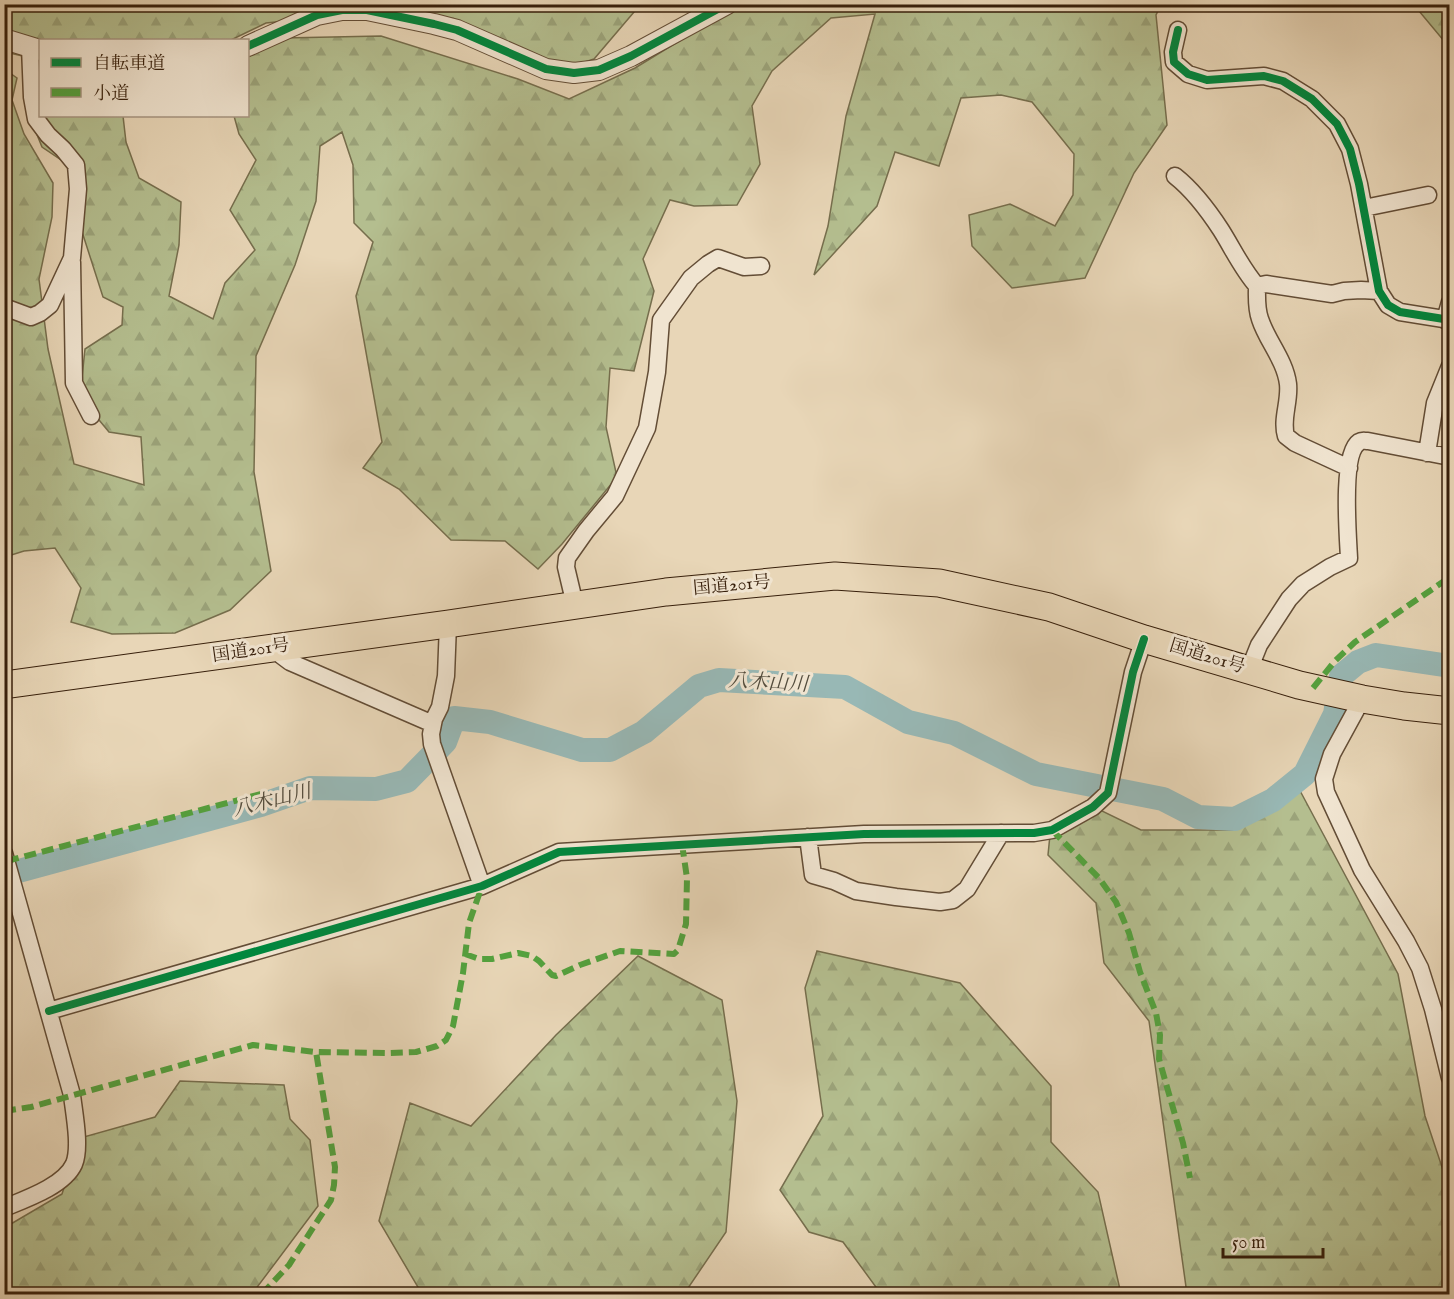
<svg xmlns="http://www.w3.org/2000/svg" width="1454" height="1299" font-family="'IM FELL English','Noto Serif JP',serif">
<defs>
<pattern id="forest-firs" width="22" height="20" patternUnits="userSpaceOnUse" patternTransform="scale(1.5)"><rect width="22" height="20" fill="#b4be8f"/><path d="M5 1l3.5 6h-7zM16 11l3.5 6h-7z" fill="#9ba37a"/></pattern>
</defs>
<rect width="100%" height="100%" fill="#e8d6b7"/>
<filter id="stains"><feTurbulence type="fractalNoise" baseFrequency=".00333" numOctaves="4"/><feColorMatrix values="0 0 0 0 .2 0 0 0 0 .09 0 0 0 0 .02 0 0 0 .5 -.17"/></filter>
<radialGradient id="worn" r=".72"><stop offset=".6" stop-color="#630" stop-opacity="0"/><stop offset="1" stop-color="#630" stop-opacity=".3"/></radialGradient>
<path fill="url(#forest-firs)" stroke="#766e4d" stroke-width="1.5" d="M5,5H640L594,59L554,72L391,10L266,23L231,40H40V60L5,52Z
M738,5H1161L1156,15L1167,125L1134,173L1085,278L1012,288L972,246L969,215L1010,204L1055,226L1073,195L1074,154L1032,102L1001,95L961,98L939,166L895,152L877,206L814,275L828,226L846,116L875,14L831,18L772,71L752,106L760,164L737,205L694,206L670,200L643,259L654,291L634,371L610,368L606,427L617,477L562,544L538,569L505,541L451,540L399,489L363,468L382,442L356,296L373,242L354,223L353,165L342,132L320,146L316,201L295,265L256,356L254,472L271,571L230,610L175,633L112,634L71,622L81,588L55,548L24,551L5,557L4,69L17,78L12,100L24,134L53,183L52,217L39,279L48,349L74,464L144,485L141,437L109,432L80,397L85,349L122,325L123,307L103,297L76,213L70,166L42,147L25,105L33,78L40,80V116H123L126,142L139,178L181,202L179,245L169,296L213,319L225,283L255,250L230,210L256,160L239,134L234,116H248V57L283,38L381,36L518,79L569,99L635,68Z
M1414,5H1449V47Z
M1298,787L1398,974L1425,1116L1449,1188V1294H1187L1149,1021L1104,963L1096,903L1048,855L1050,835L1092,806L1141,830H1233Z
M817,951L960,983L1051,1086V1142L1098,1192L1121,1294H881L843,1242L809,1232L780,1190L823,1116L805,988Z
M638,956L722,1000L737,1101L726,1232L684,1294H422L379,1221L410,1103L471,1126L556,1035Z
M180,1081L284,1085L290,1119L310,1140L318,1206L252,1294H5L4,1228L62,1194L80,1138L155,1117Z"/>
<g fill="none" stroke-linecap="round" stroke-linejoin="round">
<path stroke="#98b8b5" stroke-width="24" d="M4,875L261,805L310,788L376,789L407,781L445,742L454,718L490,722L582,750H610L644,732L699,686L719,680L845,687L908,722L954,733L1036,774L1163,799L1198,817L1235,819L1273,800L1305,774L1335,714L1341,676L1358,662L1376,655L1450,666"/>
<g stroke="#634d36" stroke-width="19">
<path id="minor" d="M1178,30L1173,52L1174,62L1188,74L1207,80L1264,76L1283,81L1312,99L1337,124L1350,149L1359,184L1379,291L1388,305L1400,312L1450,320
M1175,176C1194,191 1208,210 1221,230C1233,249 1242,269 1257,286C1257,297 1256,308 1260,319C1267,341 1285,360 1288,384C1290,402 1281,419 1286,436L1295,443L1349,468
M1364,208L1428,195
M72,262L74,383L91,416
M1257,286L1266,284L1332,294L1344,291L1361,290L1379,291
M4,307L31,317L40,313L50,305L72,258L78,189L76,165L63,149L48,135L36,119L32,97L30,47
M1445,320L1450,302
M1427,453L1435,403L1450,366
M575,605L566,567L567,558L586,531L615,496L647,428L657,372L661,320L691,278L708,264L718,258L744,267L761,266
M448,624L446,676L440,707L434,719L431,734L432,744L482,886
M277,647L282,656L290,662L433,724
M1249,670L1259,645L1289,599L1303,584L1330,567L1349,558C1348,537 1341,454 1359,442C1362,440 1364,441 1368,441L1450,457
M1362,699L1332,754L1324,779L1326,792L1362,870L1406,941L1420,968L1433,1009L1450,1078
M808,837L813,875L834,881L856,891L896,897L940,902L953,900L967,889L1001,833
M4,853L72,1095C74,1113 81,1147 74,1164C64,1186 26,1199 4,1208
M49,1011L482,886L559,852L864,834L1034,833L1052,830L1093,807L1108,793L1133,672L1144,639"/>
</g>
<g stroke="#634d36" stroke-width="22">
<path id="tertiary" d="M4,39L40,50
M248,46L317,15L342,10H367L434,24L457,30L546,69L574,73L599,70L631,56L727,4"/>
</g>
<g stroke="#371f0b" stroke-width="29">
<path id="trunk" d="M4,685L448,624L666,592L835,576L939,583L1049,607L1144,639L1299,685L1362,699L1404,706L1450,711"/>
</g>
<use href="#minor" stroke="#f0e4d0" stroke-width="16"/>
<use href="#tertiary" stroke="#f0e4d0" stroke-width="20"/>
<use href="#trunk" stroke="#e8d6b7" stroke-width="27"/>
<path stroke="#53a23e" stroke-width="6" stroke-dasharray="12 6" stroke-linecap="butt" d="M1313,688L1335,661L1355,642L1450,577
M1052,830L1099,878L1116,902L1129,933L1140,972L1156,1013L1160,1035L1159,1059L1183,1143L1190,1178
M7,861L265,793
M465,954L479,959H492L518,953L532,956L539,961L552,975L556,976L580,965L620,951L674,954L678,950L686,924L687,878L682,844
M4,1111L31,1107L253,1045L316,1052L388,1053L416,1052L437,1046L446,1040L453,1026L463,973L469,923L482,886
M262,1294L289,1265L331,1200L334,1185L335,1167L316,1052"/>
<g stroke="#f0e4d0" stroke-width="11">
<path id="cycleway" d="M1178,30L1173,52L1174,62L1188,74L1207,80L1264,76L1283,81L1312,99L1337,124L1350,149L1359,184L1379,291L1388,305L1400,312L1450,320
M248,46L317,15L342,10H367L434,24L457,30L546,69L574,73L599,70L631,56L727,4
M49,1011L482,886L559,852L864,834L1034,833L1052,830L1093,807L1108,793L1133,672L1144,639"/>
</g>
<use href="#cycleway" stroke="#00873e" stroke-width="8"/>
</g>
<g text-anchor="middle" dominant-baseline="central" stroke-width="6" stroke-linejoin="round" paint-order="stroke">
<g font-size="18" fill="#371f0b" stroke="#f0e4d0">
<text transform="translate(732 586) rotate(-5)">国道201号</text>
<text transform="translate(251 651) rotate(-8)">国道201号</text>
<text transform="translate(1207 657) rotate(17)">国道201号</text>
</g>
<g font-size="20" font-style="italic" fill="#544d3e" stroke="#f0e4d0">
<text transform="translate(768 683) rotate(3)">八木山川</text>
<text transform="translate(272 801) rotate(-14)">八木山川</text>
</g>
</g>
<rect width="1454" height="1299" fill="none" stroke="#e8d6b7" stroke-width="24"/>
<rect x="6" y="6" width="1442" height="1287" fill="none" stroke="#371f0b" stroke-width="3"/>
<rect x="12" y="12" width="1430" height="1275" fill="none" stroke="#371f0b" stroke-width="1.5"/>
<rect x="39" y="39" width="210" height="78" fill="#f0e4d0" stroke="#a69581" stroke-width="1.5"/>
<rect x="51" y="58" width="30" height="9" fill="#00873e" stroke="#a69581" stroke-width="1.5"/>
<text x="93" y="69" font-size="18" fill="#371f0b">自転車道</text>
<rect x="51" y="88" width="30" height="9" fill="#53a23e" stroke="#a69581" stroke-width="1.5"/>
<text x="93" y="99" font-size="18" fill="#371f0b">小道</text>
<path d="M1223 1248v9h100v-9" fill="none" stroke="#371f0b" stroke-width="3"/>
<text x="1232" y="1248" font-size="18" fill="#371f0b" stroke="#f0e4d0" stroke-width="4.5" paint-order="stroke">50 m</text>
<rect width="100%" height="100%" filter="url(#stains)"/>
<rect width="100%" height="100%" fill="url(#worn)"/>
</svg>
